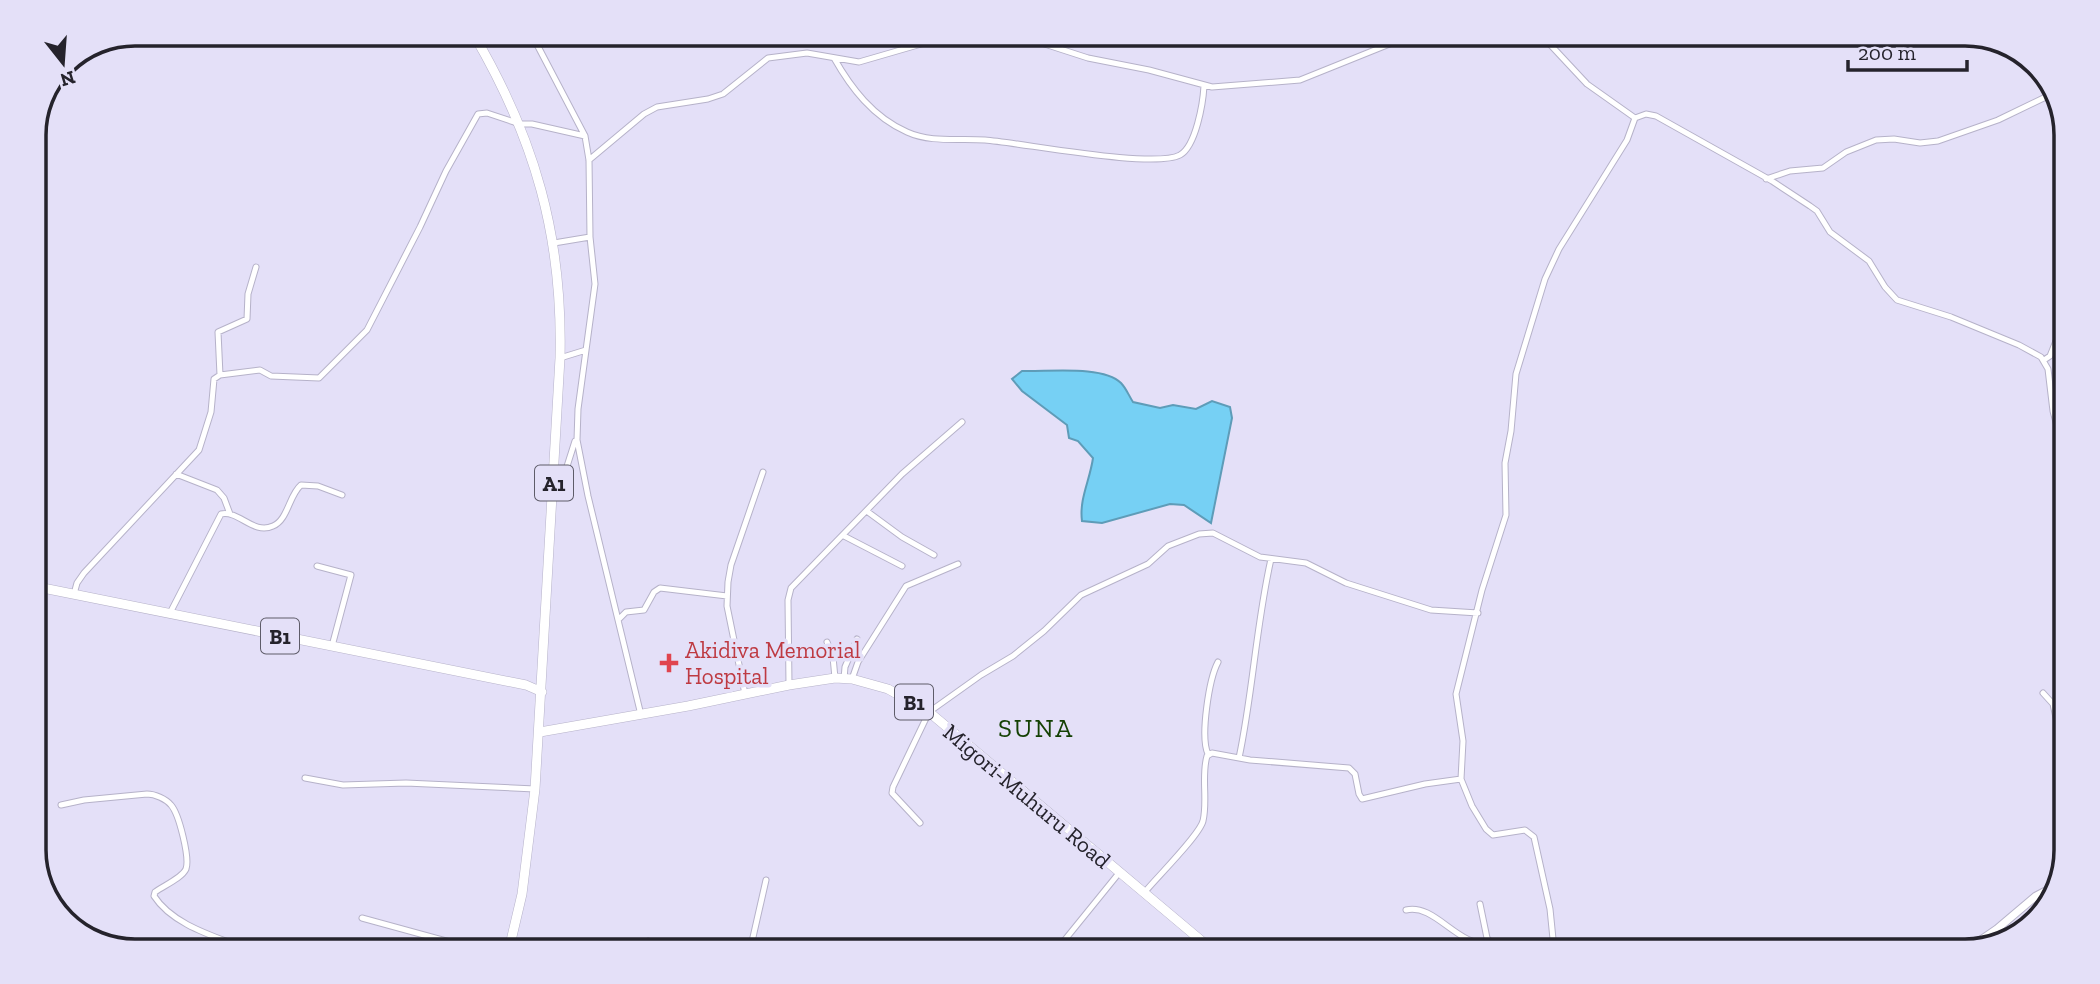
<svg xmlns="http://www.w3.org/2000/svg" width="2100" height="984" font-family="'Zilla Slab',serif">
<rect width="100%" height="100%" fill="#e4e0f8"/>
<path fill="#76d0f4" stroke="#5e9cb8" stroke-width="2" d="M1022,371C1048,372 1103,365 1121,383C1126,388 1129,396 1133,402L1160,408L1173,405L1196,409L1212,401L1230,407L1232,418L1211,523L1184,505L1170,504L1102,523L1082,521C1079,499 1090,480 1093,458L1078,441L1069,438L1067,425L1022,391L1012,379Z"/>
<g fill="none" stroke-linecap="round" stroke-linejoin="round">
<g stroke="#b6b2c9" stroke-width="7">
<path id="minor" d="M532,35L585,136L589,160L590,237L554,243
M1023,37L1088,58L1149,70L1212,87L1300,80L1402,39
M1545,39L1587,84L1635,118
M834,58C851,88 873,117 907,132C931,143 959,138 985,140C1023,143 1153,169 1180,155C1196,146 1203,103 1204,86
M1635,118L1646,114L1656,116L1772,181L1810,206L1817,211L1830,232L1869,261L1885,287L1897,300L1951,317L2019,345L2041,357L2048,369L2053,411L2063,448
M589,160L644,114L657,107L708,99L723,94L768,58L807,53L859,62L928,42L969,37
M1766,179L1790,171L1823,168L1846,152L1876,140L1894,139L1920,143L1938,141L1998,120L2054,93
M590,237L595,284L578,409L577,440L588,496L641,715
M560,358L586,350
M2044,360L2050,356L2056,341L2064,338
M220,375L260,370L271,376L319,378L367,330L420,227L446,171L478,114L487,113L520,124H532L585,136
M176,474L217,490L224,498L230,514
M553,494L562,482L575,441
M868,512L902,537L934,555
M844,536L902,566
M317,566L351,575L332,646
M74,594L77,583L84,573L199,450L211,412L214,379L220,375L218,332L247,319L248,294L256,267
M170,613L221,514C239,510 253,535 273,526C288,520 289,495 301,485L318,486L342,495
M619,619L626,612L644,610L654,592L660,588L727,596
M827,642L833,657L835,678
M844,679L845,667L857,639
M852,679L858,662L906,586L958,564
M789,685L788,600L791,588L902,474L962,422
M2043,693L2053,704L2060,736
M745,694L727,606L728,582L731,565L763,472
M1208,754C1200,737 1209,679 1218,662
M1239,758C1253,692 1256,625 1271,559
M305,778L343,785L406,783L535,789
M61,805L84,800L147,794C155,794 166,799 171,805C179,814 190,858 186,869C182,878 163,886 155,892L154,896C170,921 204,933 231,943
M920,823L892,793L893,787L929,712L981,675L1013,656L1044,631L1081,595L1148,564L1168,546L1199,534L1213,533L1260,557L1306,563L1346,583L1431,610L1478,613
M1144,893C1156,878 1199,836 1203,821C1208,800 1201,776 1207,756L1212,753L1250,760L1349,768L1355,774L1359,794L1362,799L1425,784L1461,779
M1480,904L1487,938L1492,944H1534L1554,947
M1406,910C1436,903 1457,948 1492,944
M362,918L457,944
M647,945L648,941
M751,946L766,880
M1059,947L1119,873
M1554,949L1550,909L1534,837L1525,830L1493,835L1486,829L1472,806L1461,779L1463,741L1456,694L1482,590L1506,515L1505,463L1511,431L1516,374L1545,279L1559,249L1627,140L1635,118"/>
</g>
<g stroke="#b6b2c9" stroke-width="9">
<path id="major" d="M1965,951L1997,929L2036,896L2059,884"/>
</g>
<g stroke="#b6b2c9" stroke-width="10">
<path id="highway" d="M474,35C535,139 563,237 560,358L535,789L522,894L510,945
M33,586L526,685L542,692
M540,732L688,706L789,685L835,678L852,679L888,689L929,712L1210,948"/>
</g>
<use href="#minor" stroke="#fff" stroke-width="5"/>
<use href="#major" stroke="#fff" stroke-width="7"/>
<use href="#highway" stroke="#fff" stroke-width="9"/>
</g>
<path fill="#e0444e" stroke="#e4e0f8" stroke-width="2.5" d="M665.5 652.5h7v7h7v7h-7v7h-7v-7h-7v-7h7z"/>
<g text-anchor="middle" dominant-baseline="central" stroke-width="7" stroke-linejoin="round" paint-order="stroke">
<g fill="#e4e0f8" stroke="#5e5c69" stroke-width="2">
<rect x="535" y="465.5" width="38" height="35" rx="5"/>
<rect x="261" y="618.5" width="38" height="35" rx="5"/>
<rect x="895" y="684.5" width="38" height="35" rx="5"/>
</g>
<g font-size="21" font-weight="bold" fill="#25232c">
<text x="554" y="483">A1</text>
<text x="280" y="636">B1</text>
<text x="914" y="702">B1</text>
</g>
<g font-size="23" fill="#be3a42" stroke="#e4e0f8" text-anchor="start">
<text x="685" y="650">Akidiva Memorial<tspan x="685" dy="26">Hospital</tspan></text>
</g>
<g font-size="23" fill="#25232c" stroke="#e4e0f8">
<text transform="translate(1027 796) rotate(40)">Migori-Muhuru Road</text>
</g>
<g font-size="26" letter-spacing="2" fill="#144104" stroke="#e4e0f8">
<text x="1036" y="728">SUNA</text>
</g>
</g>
<path d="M0 0H2100V984H0ZM135 46H1965A89 89 0 0 1 2054 135V850A89 89 0 0 1 1965 939H135A89 89 0 0 1 46 850V135A89 89 0 0 1 135 46Z" fill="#e4e0f8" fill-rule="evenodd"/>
<path fill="none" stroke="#25232c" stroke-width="3.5" d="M135 46H1965A89 89 0 0 1 2054 135V850A89 89 0 0 1 1965 939H135A89 89 0 0 1 46 850V135A89 89 0 0 1 135 46Z"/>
<g transform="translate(63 63) rotate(163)" stroke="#e4e0f8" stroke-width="5" paint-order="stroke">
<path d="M0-5L12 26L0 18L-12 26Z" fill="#25232c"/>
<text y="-10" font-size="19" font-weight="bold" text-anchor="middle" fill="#25232c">N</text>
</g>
<path d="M1848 60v10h119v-10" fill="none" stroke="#25232c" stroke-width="3.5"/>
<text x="1858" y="60" font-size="21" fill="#25232c" stroke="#e4e0f8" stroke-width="5" paint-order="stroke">200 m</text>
</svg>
